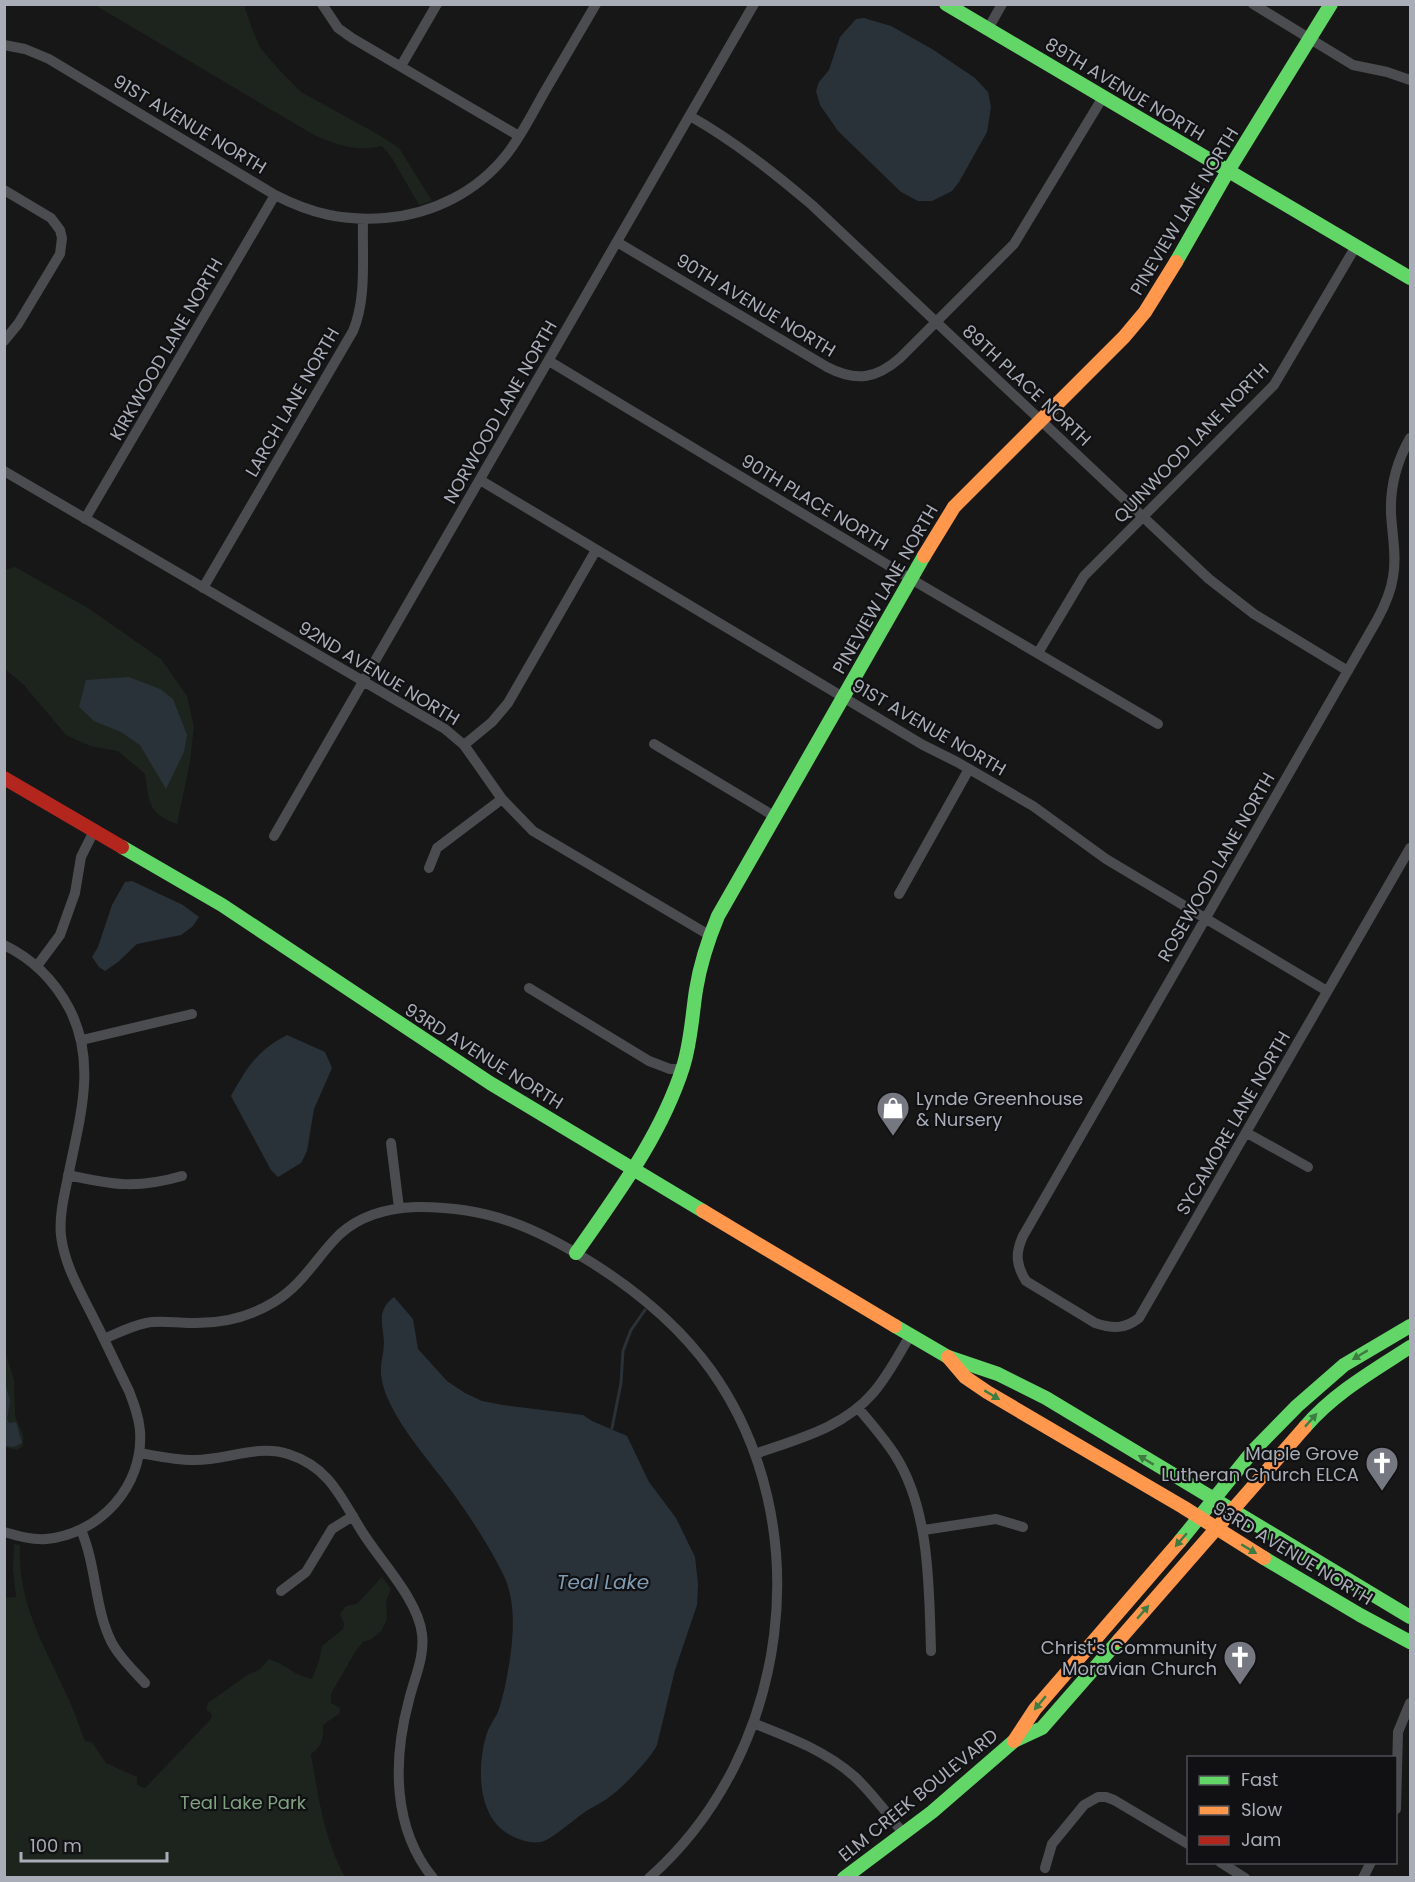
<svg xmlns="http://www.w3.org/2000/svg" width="1415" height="1882" font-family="Poppins,sans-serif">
<rect width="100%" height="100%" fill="#171717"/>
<path fill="#1d241e" d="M95,5H244L252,29L261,49L281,72L301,92L379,135L399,148L432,201L419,205L392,158L382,146C357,152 337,145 314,135Z
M15,567L88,608L161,659L187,696L194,727L190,762L177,824C148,814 149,801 145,774L118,751L90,746L66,735L24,685L5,669L4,570Z
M4,1348L14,1380L15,1416L23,1435V1446L17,1450L5,1447Z
M14,1544L20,1545C17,1604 45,1646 68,1698C75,1712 79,1727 85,1741L92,1742L106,1763L137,1777V1785L145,1788L211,1719L212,1714L206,1709L208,1703L249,1674L259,1670L269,1659C285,1664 295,1676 312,1679L319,1661L322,1646L343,1629L344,1624L340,1614L346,1606L357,1604L382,1577L391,1589L386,1601L387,1619L381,1631L372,1639L363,1642L355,1652L331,1694V1703L340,1708V1713L323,1725C324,1737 322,1747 311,1754C318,1795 324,1840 345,1877H5L4,1598L16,1597L13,1569Z"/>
<path fill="#2a3239" d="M864,18L891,26L932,49L975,78L988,92L991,107L987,132L959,182L952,191L932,201H918L901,192L838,131L820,105L816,91L819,82L829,70L840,37L856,19Z
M129,677L160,689L173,699L187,735L184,752L166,789L140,745L121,732L94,721L79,707L86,680Z
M132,881L183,905L199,917L192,927L181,935L137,944L118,962L105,971L99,967L92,957L98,947L112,905L125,882Z
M287,1035L325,1052L332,1068L314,1109L307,1151L301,1163L278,1177L271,1170L231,1096C248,1066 257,1051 287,1035Z
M394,1297L413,1319L418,1349L447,1381L465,1393L482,1401L503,1405L583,1415L592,1421L627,1436L649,1482L676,1518L695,1557L698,1584L697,1605L675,1670L657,1745C651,1758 624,1786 612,1795C605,1801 596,1805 588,1810C578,1816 553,1838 544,1841C532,1845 520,1840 510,1835C477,1817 477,1768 486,1736C488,1728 494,1720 498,1712C504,1695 507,1677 510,1659C514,1629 516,1597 501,1570C488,1544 470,1517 453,1493C431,1462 384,1412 381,1374C380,1364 384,1353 384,1342C383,1323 376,1311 394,1297Z
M5,1383L10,1401L7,1419L9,1423L16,1422L22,1443L14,1447L5,1446Z"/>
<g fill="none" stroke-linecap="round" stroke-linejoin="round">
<path stroke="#2a3239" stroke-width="3" d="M612,1428L621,1383L623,1351L631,1330L645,1310"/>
<path stroke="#4b4c50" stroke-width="10" d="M322,4L338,28L352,38L519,136
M1253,4L1353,65L1387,72L1410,80
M988,29L1002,4
M4,45L25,49L49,59L275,195C312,214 343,221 385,218C433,214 477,192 507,154C522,135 533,112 545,91C562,62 579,33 596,4
M401,66L437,4
M690,116C734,141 773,172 812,205L1209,579L1254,614L1348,671
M4,190L51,218L60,230L62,238L60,254L18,324L4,341
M617,242L827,367C856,382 876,379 900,358L1014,244L1103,97
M549,361L911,579L1158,724
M1410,438C1397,461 1390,486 1391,513C1392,534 1397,556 1393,577C1391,592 1384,607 1377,620L1023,1236C1015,1253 1016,1265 1026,1281L1095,1323C1113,1329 1125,1329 1139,1318L1410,848
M4,471L445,729L464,745L502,799L533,831L709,935
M480,480L923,745L957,762L1033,806L1106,859L1327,991
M85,519L275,195
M203,588L353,331C367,298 362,256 363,220
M1038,653L1084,576L1274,385L1356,246
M654,744L774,816
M464,745L492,722L508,703L596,550
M274,836L754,4
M429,868L437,848L502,799
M899,894L969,769
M4,945C33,959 54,980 69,1008C98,1063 79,1120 68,1177C64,1196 59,1217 61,1236C65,1268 83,1296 97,1325C108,1347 118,1369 129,1391C134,1404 139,1417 140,1431C144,1486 100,1534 46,1539C32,1540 18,1536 4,1532
M37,966L60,935L75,893L81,857L95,829
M529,988L649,1061L670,1069H682
M82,1040L192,1014
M1247,1133L1308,1167
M391,1143L399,1208
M68,1175C113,1185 137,1189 182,1176
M104,1339C118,1333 131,1326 146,1323C160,1320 175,1323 190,1323C220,1324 248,1318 274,1302C303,1285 317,1256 340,1234C361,1215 389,1208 416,1207C487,1206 535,1227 594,1264C638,1292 680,1327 711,1370C820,1523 791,1753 649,1878
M858,1408C871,1423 884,1438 895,1455C930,1510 929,1587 931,1651
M140,1453C157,1456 175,1460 193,1460C224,1461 257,1444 288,1454C329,1467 340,1496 361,1530C380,1561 418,1599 422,1634C425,1657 414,1679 409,1700C393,1759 392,1828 433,1878
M755,1454C797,1439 843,1428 873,1393C888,1376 899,1354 911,1334
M81,1530C97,1567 94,1608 112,1643C120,1658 134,1671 145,1683
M924,1530L996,1519L1023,1527
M281,1591L306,1572L332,1529L353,1516
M753,1723C789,1737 826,1751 855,1777C873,1794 888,1815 904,1834
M1396,1809L1398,1732L1410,1703
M1220,1862L1245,1878
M1045,1868L1052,1844L1084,1805L1098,1797H1106L1114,1800L1188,1844
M1363,1878L1371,1862"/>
<path stroke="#63d668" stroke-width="14" d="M946,4L1410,278
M1176,262L1228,171L1331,4
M122,847L222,905L490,1083L703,1211
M576,1253C617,1194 661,1136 683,1067C691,1042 692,1016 696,990C700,965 708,940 718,916L924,556
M895,1326L948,1357L998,1374L1046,1398L1410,1617
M1305,1427C1334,1393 1373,1371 1410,1347
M1180,1541L1252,1452L1297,1406L1344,1365L1410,1326
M1264,1558L1360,1615L1410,1642
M844,1878L932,1812L1014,1741L1042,1728L1119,1640"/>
<path stroke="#ff974d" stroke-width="14" d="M924,556L954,507L1124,337L1145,312L1176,262
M703,1211L895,1326
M948,1357L965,1377L987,1392L1183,1507L1264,1558
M1119,1640L1305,1427
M1014,1741L1035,1709L1180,1541"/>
<path stroke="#b3261e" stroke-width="14" d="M4,778L122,847"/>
</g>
<defs><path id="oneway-solid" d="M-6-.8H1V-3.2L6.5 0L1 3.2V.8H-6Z" transform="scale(1.5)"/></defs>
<g fill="#3e7d42">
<use href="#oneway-solid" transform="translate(1360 1355) rotate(149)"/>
<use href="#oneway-solid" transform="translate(992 1395) rotate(31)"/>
<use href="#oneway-solid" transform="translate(1311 1420) rotate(-48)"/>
<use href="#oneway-solid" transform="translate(1146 1460) rotate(-149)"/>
<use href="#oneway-solid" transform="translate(1181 1540) rotate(131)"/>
<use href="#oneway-solid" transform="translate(1249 1549) rotate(31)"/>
<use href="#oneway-solid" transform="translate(1143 1612) rotate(-49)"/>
<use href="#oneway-solid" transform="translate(1040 1703) rotate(130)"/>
</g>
<defs>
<g id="shop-pin" transform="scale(1.725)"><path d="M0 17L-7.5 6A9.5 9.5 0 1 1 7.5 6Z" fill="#757880" stroke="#111113"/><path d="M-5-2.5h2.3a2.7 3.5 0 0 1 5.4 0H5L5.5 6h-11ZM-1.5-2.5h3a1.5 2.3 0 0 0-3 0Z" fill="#fff"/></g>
<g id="church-pin" transform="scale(1.725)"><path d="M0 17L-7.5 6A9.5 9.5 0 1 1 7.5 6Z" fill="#757880" stroke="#111113"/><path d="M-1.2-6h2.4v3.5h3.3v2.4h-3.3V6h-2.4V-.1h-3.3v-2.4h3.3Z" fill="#fff"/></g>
</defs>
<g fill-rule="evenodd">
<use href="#shop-pin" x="893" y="1108"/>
<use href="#church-pin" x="1382" y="1463"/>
<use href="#church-pin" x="1240" y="1657"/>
</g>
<g text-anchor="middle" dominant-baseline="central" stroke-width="4.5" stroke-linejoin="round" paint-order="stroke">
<g font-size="18" fill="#a8adb8" stroke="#111113">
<text transform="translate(1125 89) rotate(31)">89TH AVENUE NORTH</text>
<text transform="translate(190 124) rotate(31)">91ST AVENUE NORTH</text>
<text transform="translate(1184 211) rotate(-59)">PINEVIEW LANE NORTH</text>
<text transform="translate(756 305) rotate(31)">90TH AVENUE NORTH</text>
<text transform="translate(166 349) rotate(-60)">KIRKWOOD LANE NORTH</text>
<text transform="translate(1027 385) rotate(43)">89TH PLACE NORTH</text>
<text transform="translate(292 402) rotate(-60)">LARCH LANE NORTH</text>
<text transform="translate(500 412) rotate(-60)">NORWOOD LANE NORTH</text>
<text transform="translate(1191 443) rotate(-46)">QUINWOOD LANE NORTH</text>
<text transform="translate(815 502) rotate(31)">90TH PLACE NORTH</text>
<text transform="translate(885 589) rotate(-60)">PINEVIEW LANE NORTH</text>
<text transform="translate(379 673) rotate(31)">92ND AVENUE NORTH</text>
<text transform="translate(929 727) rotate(30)">91ST AVENUE NORTH</text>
<text transform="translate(1216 867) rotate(-60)">ROSEWOOD LANE NORTH</text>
<text transform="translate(484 1056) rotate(32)">93RD AVENUE NORTH</text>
<text transform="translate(1233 1123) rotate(-60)">SYCAMORE LANE NORTH</text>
<text transform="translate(1293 1553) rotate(31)">93RD AVENUE NORTH</text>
<text transform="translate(918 1795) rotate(-39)">ELM CREEK BOULEVARD</text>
</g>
<g font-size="18" fill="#a8adb8" stroke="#111113" text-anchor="end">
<text x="916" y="1098" text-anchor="start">Lynde Greenhouse<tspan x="916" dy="21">&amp; Nursery</tspan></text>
<text x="1359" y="1453">Maple Grove<tspan x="1359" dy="21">Lutheran Church ELCA</tspan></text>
<text x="1217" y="1647">Christ's Community<tspan x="1217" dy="21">Moravian Church</tspan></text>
</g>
<g font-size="18" fill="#7fa381" stroke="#111113">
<text x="243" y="1802">Teal Lake Park</text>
</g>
<g font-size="20" font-style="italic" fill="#7f9bb3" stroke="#111113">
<text x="603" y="1582">Teal Lake</text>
</g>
</g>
<rect width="1415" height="1882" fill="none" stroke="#a8adb8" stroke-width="12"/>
<rect x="1187" y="1756" width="210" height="108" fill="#111113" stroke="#4d4f55" stroke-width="1.5"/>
<rect x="1199" y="1776" width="30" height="9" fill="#63d668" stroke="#4d4f55" stroke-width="1.5"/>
<text x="1241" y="1786" font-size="18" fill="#a8adb8">Fast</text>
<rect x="1199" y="1806" width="30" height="9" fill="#ff974d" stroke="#4d4f55" stroke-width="1.5"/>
<text x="1241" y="1816" font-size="18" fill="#a8adb8">Slow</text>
<rect x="1199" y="1836" width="30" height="9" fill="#b3261e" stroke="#4d4f55" stroke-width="1.5"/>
<text x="1241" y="1846" font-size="18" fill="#a8adb8">Jam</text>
<path d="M21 1852v9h146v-9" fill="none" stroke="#a8adb8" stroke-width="3"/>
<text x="30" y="1852" font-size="18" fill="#a8adb8" stroke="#111113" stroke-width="4.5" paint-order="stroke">100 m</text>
</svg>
